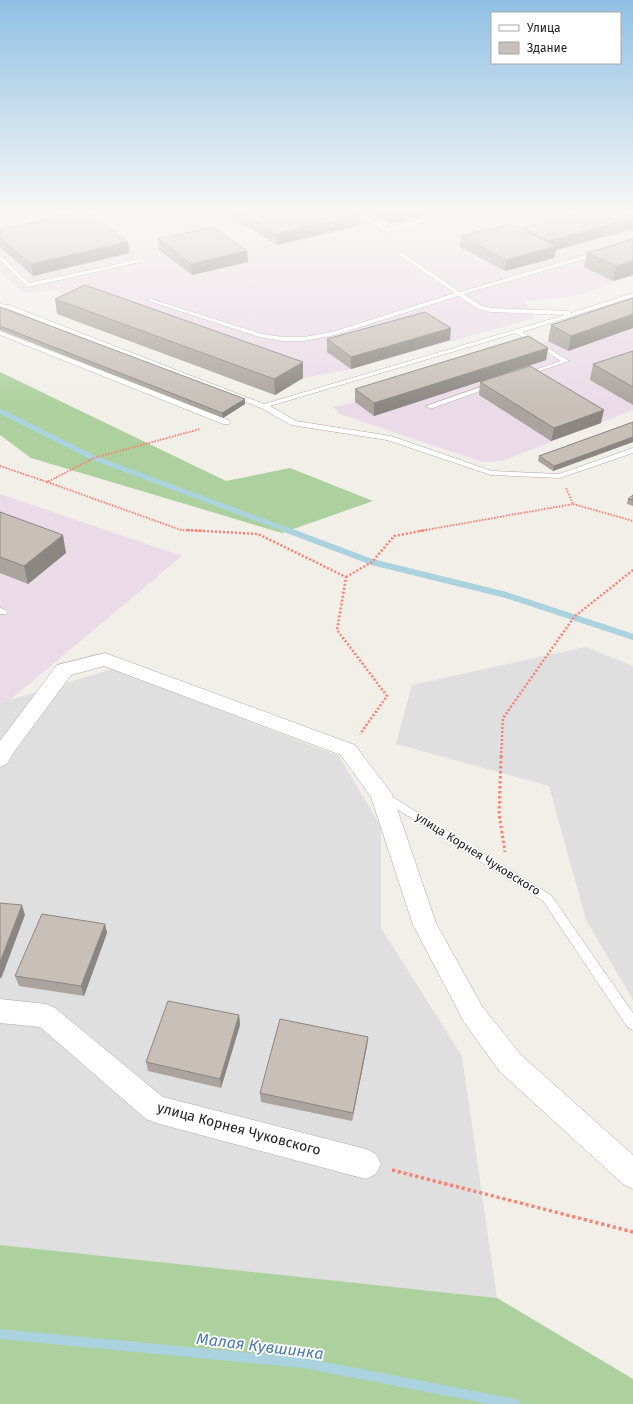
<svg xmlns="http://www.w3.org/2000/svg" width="633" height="1404" font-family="'Fira Sans',sans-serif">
<rect width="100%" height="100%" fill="#f2efe9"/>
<path fill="#e0dfdf" d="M585,647L633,666V1000L586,920L549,786L396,744L412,685Z
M112,669L339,756L381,827V928L462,1056L497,1298L0,1245V703Z"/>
<path fill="#ebdbe8" d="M0,211H633V275L576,296L525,301L534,318L351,369L303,378L275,395L57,314L87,300L53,290L24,293L0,273Z
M633,312V410L502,461L482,462L340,414L333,407L355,402L526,348Z
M0,494L182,556L10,700L0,703Z"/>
<path fill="#add19e" d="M0,372L226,481L290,468L373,501L282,533L31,458L0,435Z
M0,1245L497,1298L633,1379V1404H0Z"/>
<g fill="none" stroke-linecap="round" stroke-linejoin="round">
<path stroke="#aad3df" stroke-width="5" d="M0,411L94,458L290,531"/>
<path stroke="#aad3df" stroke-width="6" d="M287,530L372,562L506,595L633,637"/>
<path stroke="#aad3df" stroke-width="10" d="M0,1334L304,1363L515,1404"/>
<g stroke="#a9a9a9" stroke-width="1">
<path id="service" d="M11,211H16L23,216L18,217Z
M348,211H354L388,228L456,211H464L387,232Z
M397,252H401L460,292L599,251L601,252V254L464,294L482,306L491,308L568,311L571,313L633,293V297L522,332L569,361L528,375L523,374L561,361L516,333L270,406L296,421L391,436L492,471L559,474L633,448V453L560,478L491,475L387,440L291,425L261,408L6,308H0V304L9,305L264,404L565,315L491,312L478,309L458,296L335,335L304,341H283L259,337L146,300L151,299L262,334L283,337H304L332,332L455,293L397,254Z
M0,255L29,283L137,260L140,262L28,287L0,260Z
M0,331L229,420L230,422L229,424H223L0,335Z
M492,383L494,384V386L433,408H430L426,406Z
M0,608L6,610L8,612L6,614H0Z
M383,791L551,895L633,1013V1030L628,1028L543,901L379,798L378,795L379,792Z"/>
</g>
<g stroke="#a9a9a9" stroke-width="1">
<path id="minor" d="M105,653L355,745L392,794L436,923L482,1006L520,1054L633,1155V1189L623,1184L500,1072L464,1022L413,925L371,797L341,755L104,666L71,675L14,752L7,764L0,767V741L57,665Z
M0,999L46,1004L55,1008L163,1097L366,1149L376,1154L381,1164L376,1174L366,1179L156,1123L146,1119L40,1027L0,1023Z"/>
</g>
<path stroke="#fa8072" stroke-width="2" stroke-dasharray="1.5 1.5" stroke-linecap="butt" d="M0,466L47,482L94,458L200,429
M47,482L181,530L206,531
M573,504L633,521
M420,531L573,504L566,488"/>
<path stroke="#fa8072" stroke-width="2.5" stroke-dasharray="2 2" stroke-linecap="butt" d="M187,530L258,534L346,577L337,630L387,696L360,734
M346,577L372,562L394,536L426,530
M501,757L503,718L574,617L633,570"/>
<path stroke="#fa8072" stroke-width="3" stroke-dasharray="2.5 2.5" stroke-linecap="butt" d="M501,756L499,814L505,852"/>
<path stroke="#fa8072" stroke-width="3.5" stroke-dasharray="3 3" stroke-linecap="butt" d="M392,1170L633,1232"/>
<use href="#service" fill="#fff" fill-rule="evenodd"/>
<use href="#minor" fill="#fff" fill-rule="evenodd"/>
</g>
<path fill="#aba49e" d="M223,211H354L360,214V225L277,245Z
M365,211H441L389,224Z
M633,216V229L556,250L554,258L505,271L460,247L461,236L521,229V228Z
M0,230L128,242L129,253L33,276L0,247Z
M158,239L247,251L248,262L192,275L159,250Z
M633,239V275L613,281L584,267L587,253Z
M633,298V328L568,351L548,341L551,325Z
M55,299L303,378L275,395L57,314Z
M0,307L245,404L223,418L0,330Z
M327,339L450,340L351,369L327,352Z
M548,348L546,360L374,416L355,402V389Z
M633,351V405L590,380L593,364Z
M480,382L601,423L551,441L479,395Z
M633,422V442L553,471L538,461L539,456Z
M633,495V506L627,504L628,499Z
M0,512L66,553L28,584L0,573Z
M105,924L107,933L84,996L19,986L15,976Z
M239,1015L240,1025L221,1088L148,1071L146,1062Z
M368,1037L367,1046L352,1121L261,1102L260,1093Z"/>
<path fill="#8b8681" d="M39,211H51L39,213Z
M398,211H441L389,224L390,213Z
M360,214V225L277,245L276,234Z
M633,218V229L556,250L554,258L505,271L506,260L547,249L548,241Z
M128,242L129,253L33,276L31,264Z
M247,251L248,262L192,275L191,264Z
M633,261V275L613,281L616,266Z
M633,314V328L568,351L571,336Z
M451,328L450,340L351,369V357Z
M548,348L546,360L374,416V403Z
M303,362V378L275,395L274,379Z
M245,399V404L223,418L222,413Z
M604,410L601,423L551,441L554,428Z
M633,437V442L553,471L554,466Z
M63,535L66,553L28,584L24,566Z
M22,905L25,915L1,979L0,977V962Z
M105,924L107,933L84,996L81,986Z
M239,1015L240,1025L221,1088L220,1079Z
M368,1037L367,1046L352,1121L353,1113Z"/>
<path fill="#c7bfb8" stroke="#8b8681" d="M85,211L128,242L31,264L0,238V230Z
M239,211H354L360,214L276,234Z
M386,211H398L390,213Z
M588,211H622L633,216V218L548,241L521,228Z
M510,224L556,246L506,260L461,236Z
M213,227L247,251L191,264L158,239Z
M633,239V261L616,266L587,253Z
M85,285L303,362L274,379L55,299Z
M633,298V314L571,336L551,325Z
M0,307L245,399L222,413L0,326Z
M425,312L451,328L351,357L327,339Z
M528,336L548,348L374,403L355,389Z
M633,351V387L593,364Z
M530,366L604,410L554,428L480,382Z
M633,422V437L554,466L539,456Z
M633,495V500L628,499Z
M0,512L63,535L24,566L0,557Z
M0,903L22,905L0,962Z
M42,914L105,924L81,986L15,976Z
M168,1001L239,1015L220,1079L146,1062Z
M280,1019L368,1037L353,1113L260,1093Z"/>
<linearGradient id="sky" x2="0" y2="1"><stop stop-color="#8fc0e4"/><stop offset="0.52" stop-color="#f9f8f5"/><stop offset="1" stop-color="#f9f8f5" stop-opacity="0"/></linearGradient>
<rect width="633" height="407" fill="url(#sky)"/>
<g text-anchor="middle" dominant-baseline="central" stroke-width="3.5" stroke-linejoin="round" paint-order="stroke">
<g font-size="12" fill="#222" stroke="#fff">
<text transform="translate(478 854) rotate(32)">улица Корнея Чуковского</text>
</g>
<g font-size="14" fill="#222" stroke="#fff">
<text transform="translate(239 1129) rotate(15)">улица Корнея Чуковского</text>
</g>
<g font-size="16" font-style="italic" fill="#4a7aab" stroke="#fff">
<text transform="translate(260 1346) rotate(7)">Малая Кувшинка</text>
</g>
</g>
<rect x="491" y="12" width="130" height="52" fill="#ffffff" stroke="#a7a7a7"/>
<rect x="499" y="25" width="20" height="6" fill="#ffffff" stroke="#a7a7a7"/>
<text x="527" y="32" font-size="12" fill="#222222">Улица</text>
<rect x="499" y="42" width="20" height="12" fill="#c7bfb8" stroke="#a7a7a7"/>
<text x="527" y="52" font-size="12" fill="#222222">Здание</text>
</svg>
